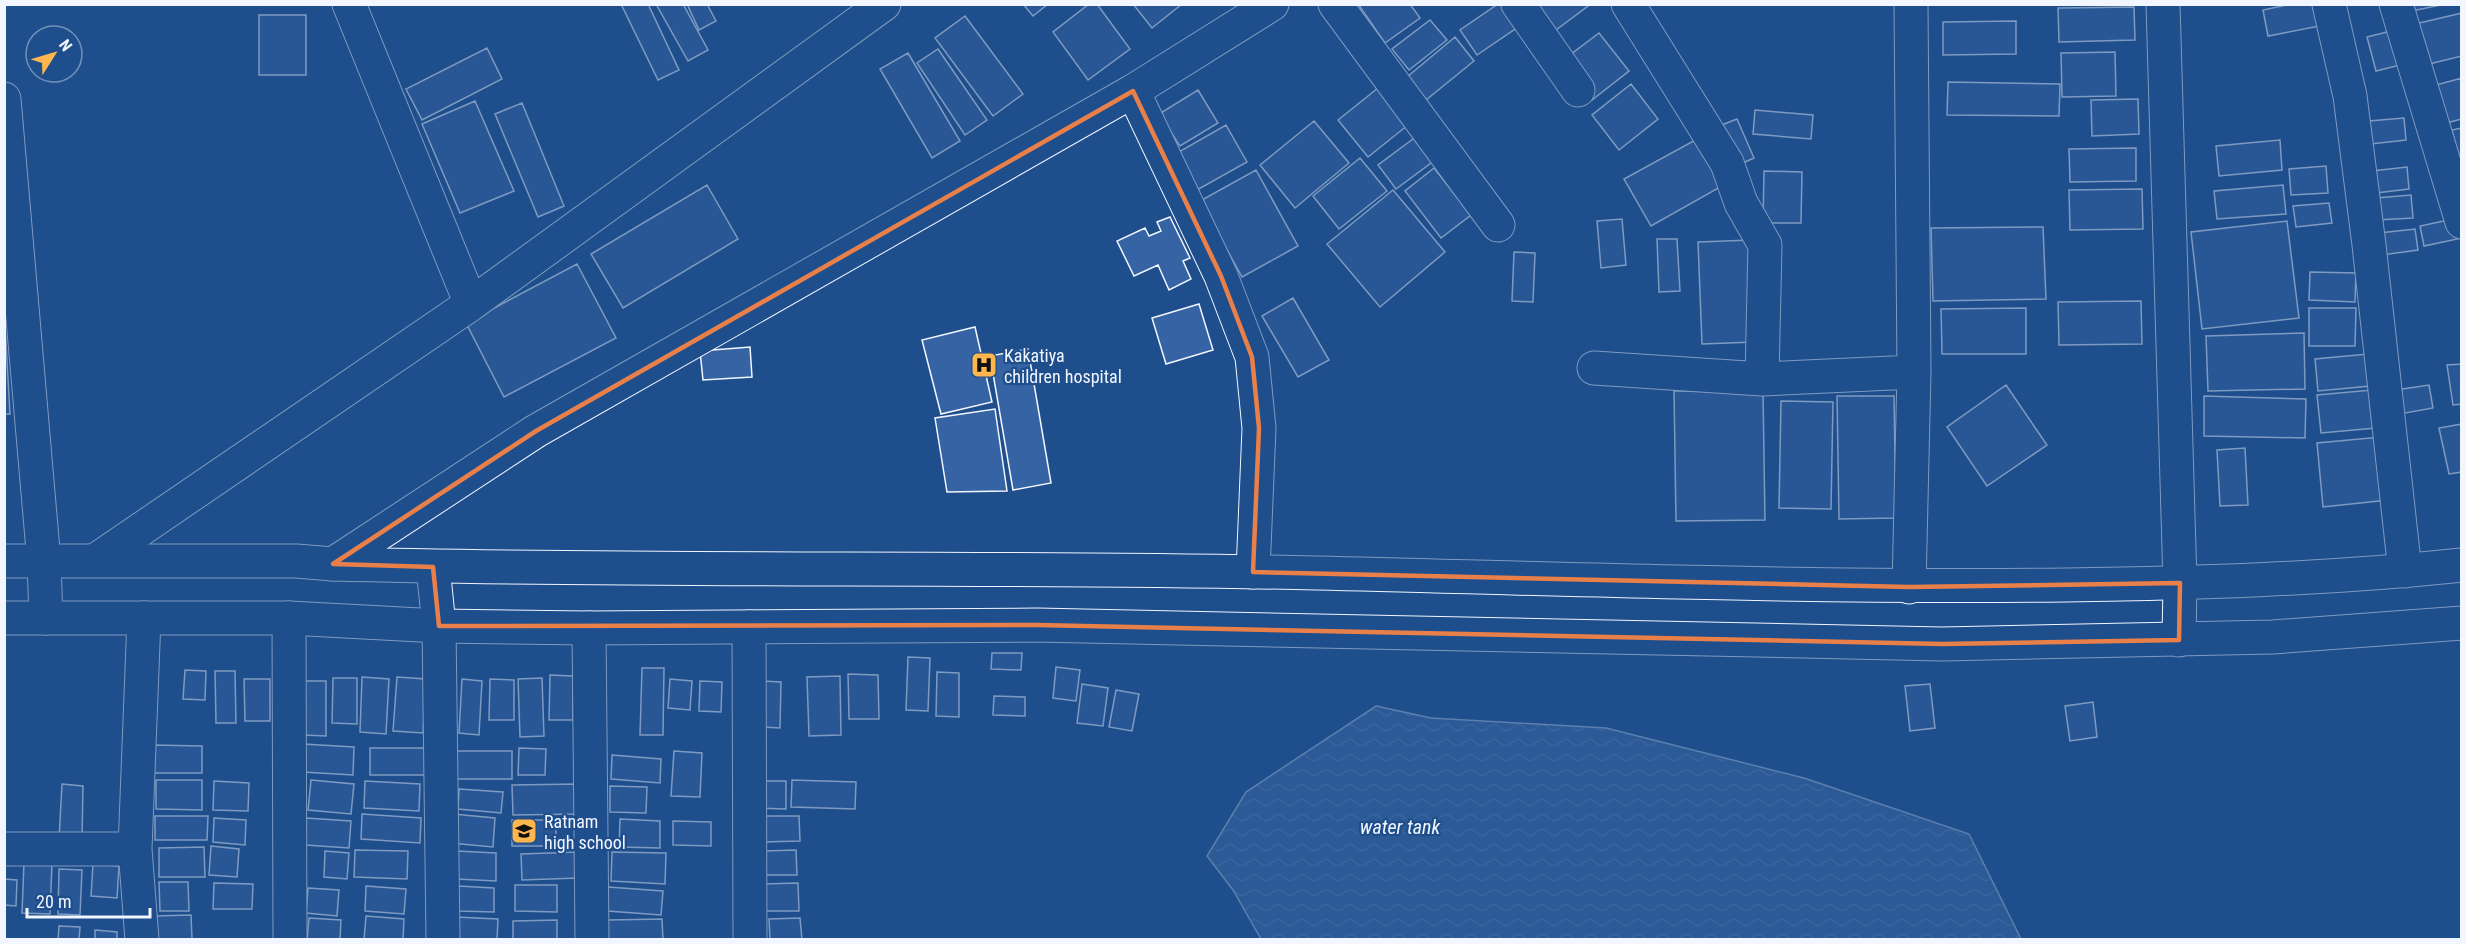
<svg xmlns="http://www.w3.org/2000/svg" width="2466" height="944" font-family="'Roboto Condensed',sans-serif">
<defs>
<pattern id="water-waves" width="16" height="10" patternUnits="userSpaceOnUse" patternTransform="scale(1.5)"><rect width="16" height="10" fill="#3b69a3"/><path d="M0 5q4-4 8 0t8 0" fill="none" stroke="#587fb1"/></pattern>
</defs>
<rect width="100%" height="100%" fill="#1f4e8c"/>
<path fill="url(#water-waves)" stroke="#a8bbd7" stroke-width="1.5" d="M1376,706L1431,718L1606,728L1804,778L1969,834L2021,939H1261L1233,890L1207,856L1246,792Z"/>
<path fill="#3563a3" stroke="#f2f6ff" stroke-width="1.5" d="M621,4H648L679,70L658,80Z
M656,4H683L708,50L688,61Z
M687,4H707L716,21L699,30Z
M1023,4H1048L1033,16Z
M1089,4H1097L1130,49L1088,80L1053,32Z
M1133,4H1182L1152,28Z
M1358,4H1410L1420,18L1385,43Z
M1498,4H1516L1527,21L1477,55L1460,30Z
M1530,4H1587L1588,6L1552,33Z
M2292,4H2321L2325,25L2268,36L2263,10Z
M2410,4H2446L2412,11Z
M2134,7L2135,40L2059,42L2058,8Z
M2462,13V56L2425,65L2415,24Z
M259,15H306V75H259Z
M965,16L1023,94L993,116L935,38Z
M1430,20L1447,40L1409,70L1392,49Z
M2016,21V54L1943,55V22Z
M2395,30L2404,64L2376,71L2367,37Z
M1599,33L1629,71L1592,100L1562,61Z
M1455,37L1474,61L1426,100L1407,77Z
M487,48L502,79L422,120L406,89Z
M938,49L987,120L965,135L917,63Z
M2115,52L2116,96L2062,97L2061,53Z
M908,53L960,141L932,158L880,69Z
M2462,78V119L2446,123L2436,85Z
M1948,82L2060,84L2059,116L1947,115Z
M1631,84L1658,119L1619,150L1592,115Z
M1378,88L1408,125L1368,157L1338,120Z
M1198,90L1218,123L1180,146L1159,114Z
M2138,99L2139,134L2092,136L2091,100Z
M475,101L514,191L460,213L422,124Z
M522,103L564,206L538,217L495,114Z
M1755,110L1813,115L1811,139L1753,134Z
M2404,118L2406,140L2371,144L2369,121Z
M1737,119L1754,158L1736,166L1719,126Z
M1314,121L1349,163L1295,208L1260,165Z
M1226,125L1247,162L1197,190L1177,153Z
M2462,128V160H2459L2452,130Z
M1417,136L1435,160L1396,189L1378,165Z
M1697,139L1722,186L1651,226L1624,179Z
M2280,140L2282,170L2219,176L2216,146Z
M2136,148V181L2070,182L2069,149Z
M1360,158L1387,191L1339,229L1313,196Z
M2326,166L2328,193L2291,195L2289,169Z
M2407,167L2409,189L2376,193L2372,171Z
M1434,168L1471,215L1441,238L1405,191Z
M1256,170L1298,246L1242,277L1200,201Z
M1764,171L1802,172L1801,223H1763Z
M707,185L738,239L623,308L591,254Z
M2283,185L2286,214L2217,219L2214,191Z
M2142,189L2143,229L2070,230L2069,190Z
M1393,190L1445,252L1380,307L1327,244Z
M2411,195L2413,218L2377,220L2376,198Z
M2329,203L2332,223L2296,227L2293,206Z
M1170,217L1190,258L1183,261L1191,279L1169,290L1158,265L1134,276L1117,241L1145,228L1149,236L1161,231L1157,222Z
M2458,218L2462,238L2424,246L2420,226Z
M1622,219L1626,265L1601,268L1597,221Z
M2287,221L2299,318L2202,329L2191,232Z
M2043,227L2046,299L1933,301L1931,228Z
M2415,229L2418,250L2382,255L2379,233Z
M1657,239H1677L1680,291L1659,292Z
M1751,240L1755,342L1702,344L1698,242Z
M1514,252L1535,253L1533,302L1512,301Z
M577,264L616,338L504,397L466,323Z
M2310,272L2356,273L2355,302L2309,300Z
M1293,298L1329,360L1298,377L1262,316Z
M2141,301L2142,344L2059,345L2058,302Z
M1199,304L1213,350L1166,364L1152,318Z
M4,308L10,414H4Z
M2026,308V354H1942L1941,309Z
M2309,308H2356L2355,346H2309Z
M975,327L992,402L941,414L922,340Z
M2304,333L2305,389L2208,391L2206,336Z
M750,347L752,377L703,380L700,351Z
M1028,349L1051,483L1013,490L990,356Z
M2368,354L2371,386L2318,391L2315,359Z
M2462,364V404L2453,405L2447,365Z
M2006,385L2047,445L1987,486L1947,427Z
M2429,385L2433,408L2400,414L2396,390Z
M2372,390L2376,428L2321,433L2317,395Z
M1674,391H1763L1765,520L1676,521Z
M1837,396H1894L1896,518L1839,519Z
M2204,396L2306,399L2305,438L2204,436Z
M1781,401L1833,402L1831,509L1779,508Z
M995,409L1007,491L947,492L935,418Z
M2462,424V472L2449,474L2439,428Z
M2381,437L2388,500L2323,507L2317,443Z
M2245,448L2248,505L2220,506L2217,450Z
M992,653H1022L1021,670L991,669Z
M908,657L930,658L928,711L906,710Z
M1056,667L1080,670L1076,701L1053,698Z
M642,668H664L663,735H640Z
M185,670L206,671L205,700L183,699Z
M215,671H235L236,723H216Z
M937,672L959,673V717L936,716Z
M848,674L878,675L879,719H849Z
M550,675L573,676V720H549Z
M840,676L841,735L809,736L807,677Z
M362,677L389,679L386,734L360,732Z
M397,677L426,679L423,733L393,731Z
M333,678H357V724L332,723Z
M542,678L544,736L520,737L518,679Z
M244,679H270V721H245Z
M462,679L482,681L479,735L459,733Z
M490,679L514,680V720H489Z
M670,679L692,681L690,710L668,708Z
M303,681H326V736L303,735Z
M700,681L722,682L721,712L699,711Z
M761,681L781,682L780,728L760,727Z
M1082,684L1108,688L1103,726L1077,723Z
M1930,684L1935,728L1910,731L1905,686Z
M1116,690L1139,694L1132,731L1109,727Z
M994,696L1025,697V716L993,715Z
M2093,702L2097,737L2070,741L2065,706Z
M303,744L354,747L353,775L302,772Z
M153,745L202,746V773H153Z
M370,748H426V775H370Z
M519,748L546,749L545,775H518Z
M453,751H512V779H453Z
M674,751L702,753L700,797L671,796Z
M612,755L661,759L660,783L611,779Z
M156,780H202V810L156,809Z
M311,780L354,784L351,814L308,810Z
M792,780L856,782L855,809L791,807Z
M214,781L249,783L248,811L213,810Z
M365,781L420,784L419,811L364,808Z
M758,781H786V809L757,808Z
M62,784L83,786L82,840L59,839Z
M578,784L579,814L513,815L512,785Z
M610,786L647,787L646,813L610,812Z
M459,789L503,792L501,813L458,809Z
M362,814L421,818L420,843L361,839Z
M453,814L495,818L493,847L450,843Z
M155,816H208L207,840H155Z
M757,816H799L800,841L758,842Z
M214,818L246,820L245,845L213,842Z
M306,818L351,821L349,848L305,845Z
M620,819L660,821V848L619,847Z
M512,820H556V846H512Z
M673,821L711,822V846L673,845Z
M211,846L239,849L237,877L209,875Z
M204,847L205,877H159V848Z
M355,850L408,851L407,879L354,877Z
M796,850L797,875H765L764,851Z
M325,851L349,853L347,879L324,877Z
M457,851L496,853V881L456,879Z
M577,852L578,878L522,880L521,854Z
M612,852L666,853L665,884L611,881Z
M24,862L52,863L50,914L22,913Z
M93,864L119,866L117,898L91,896Z
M59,869L82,870L80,915L58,914Z
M4,879L17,880L16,906L4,905Z
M159,882H188L189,911H160Z
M214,883L253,884L252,909H213Z
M798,883L799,911H761V884Z
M515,885H557V912L515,911Z
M366,886L406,889L404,914L365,911Z
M458,886L494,888V912L458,911Z
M608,887L663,891L661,915L607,911Z
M308,888L339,890L337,916L306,913Z
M191,915L192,939L155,940L154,916Z
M366,916L404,919L403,940H364Z
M455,917L498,919L497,940H455Z
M309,918L341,920L340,940H307Z
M800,918L802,940H770L769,919Z
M662,919L663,940H608V920Z
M557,920V940H513V921Z
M59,926L80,927L79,940H58Z
M95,930L117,932V940H95Z"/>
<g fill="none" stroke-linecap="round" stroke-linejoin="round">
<g stroke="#f2f6ff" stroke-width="35">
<path id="street" d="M349,4L471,304
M1335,4L1498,225
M1518,4L1578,90
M1628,4L1727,163L1741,203L1765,245L1762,379
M2163,4L2180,583L2179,640
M2329,4L2350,96L2369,245L2405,571
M2396,4L2462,222
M1133,91L1221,276L1252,357L1259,428L1253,572
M4,99L44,562L46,618
M1594,368L1762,379L1914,372
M96,560L471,304L884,4
M333,564L536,431L1133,91L1272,4
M433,567L439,626L443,940
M1909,587L1914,372L1911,4
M289,618L290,940
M749,627L750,940
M589,628L592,940
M4,849H135
M142,940L135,849L144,618"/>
</g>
<g stroke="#f2f6ff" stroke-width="35">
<path id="secondary" d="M4,561H296L333,564C661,572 989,566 1317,573C1567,579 1817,588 2066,585C2198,583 2330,579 2462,565
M4,618H289L439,626L589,628L1037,625L1942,644L2273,637L2462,623"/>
</g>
<use href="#street" stroke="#1f4e8c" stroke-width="33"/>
<use href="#secondary" stroke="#1f4e8c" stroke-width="33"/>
</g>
<path d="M0 0H2466V944H0ZM1133,91L1221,276L1252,357L1259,428L1253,572L1909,587L2180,583L2179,640L1942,644L1037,625L439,626L433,567L333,564L536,431Z" fill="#1f4e8c" fill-opacity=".55" fill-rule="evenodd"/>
<path fill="none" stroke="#ea8049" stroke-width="4.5" stroke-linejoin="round" d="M1133,91L1221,276L1252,357L1259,428L1253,572L1909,587L2180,583L2179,640L1942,644L1037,625L439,626L433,567L333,564L536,431Z"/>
<defs>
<g id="hospital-square" transform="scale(1.35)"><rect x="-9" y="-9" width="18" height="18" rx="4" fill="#ffb74d" stroke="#1f4e8c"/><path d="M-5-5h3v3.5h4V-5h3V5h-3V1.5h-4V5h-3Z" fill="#111"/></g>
<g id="school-square" transform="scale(1.35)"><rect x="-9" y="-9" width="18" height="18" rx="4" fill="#ffb74d" stroke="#1f4e8c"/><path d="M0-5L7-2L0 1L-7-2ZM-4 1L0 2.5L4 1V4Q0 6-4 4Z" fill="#111"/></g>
</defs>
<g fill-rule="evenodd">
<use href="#hospital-square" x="984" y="365"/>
<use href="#school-square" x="524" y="831"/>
</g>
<g text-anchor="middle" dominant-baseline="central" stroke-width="4.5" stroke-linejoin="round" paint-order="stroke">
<g font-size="18" fill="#f2f6ff" stroke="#1f4e8c" text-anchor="start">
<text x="1004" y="355">Kakatiya<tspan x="1004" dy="21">children hospital</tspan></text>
<text x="544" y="821">Ratnam<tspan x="544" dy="21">high school</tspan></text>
</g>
<g font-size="20" font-style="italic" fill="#f2f6ff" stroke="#1f4e8c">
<text x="1400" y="827">water tank</text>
</g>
</g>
<rect width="2466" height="944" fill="none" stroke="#f2f6ff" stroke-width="12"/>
<g transform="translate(54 54) rotate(53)"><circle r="28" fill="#1f4e8c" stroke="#7391ba" stroke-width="1.5"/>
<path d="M0-4.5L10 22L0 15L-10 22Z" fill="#ffb74d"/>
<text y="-9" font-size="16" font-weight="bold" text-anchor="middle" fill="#f2f6ff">N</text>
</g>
<path d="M27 908v9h123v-9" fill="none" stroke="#f2f6ff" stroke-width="3"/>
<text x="36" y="908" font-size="18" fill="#f2f6ff" stroke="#1f4e8c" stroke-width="4.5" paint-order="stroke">20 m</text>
</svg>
